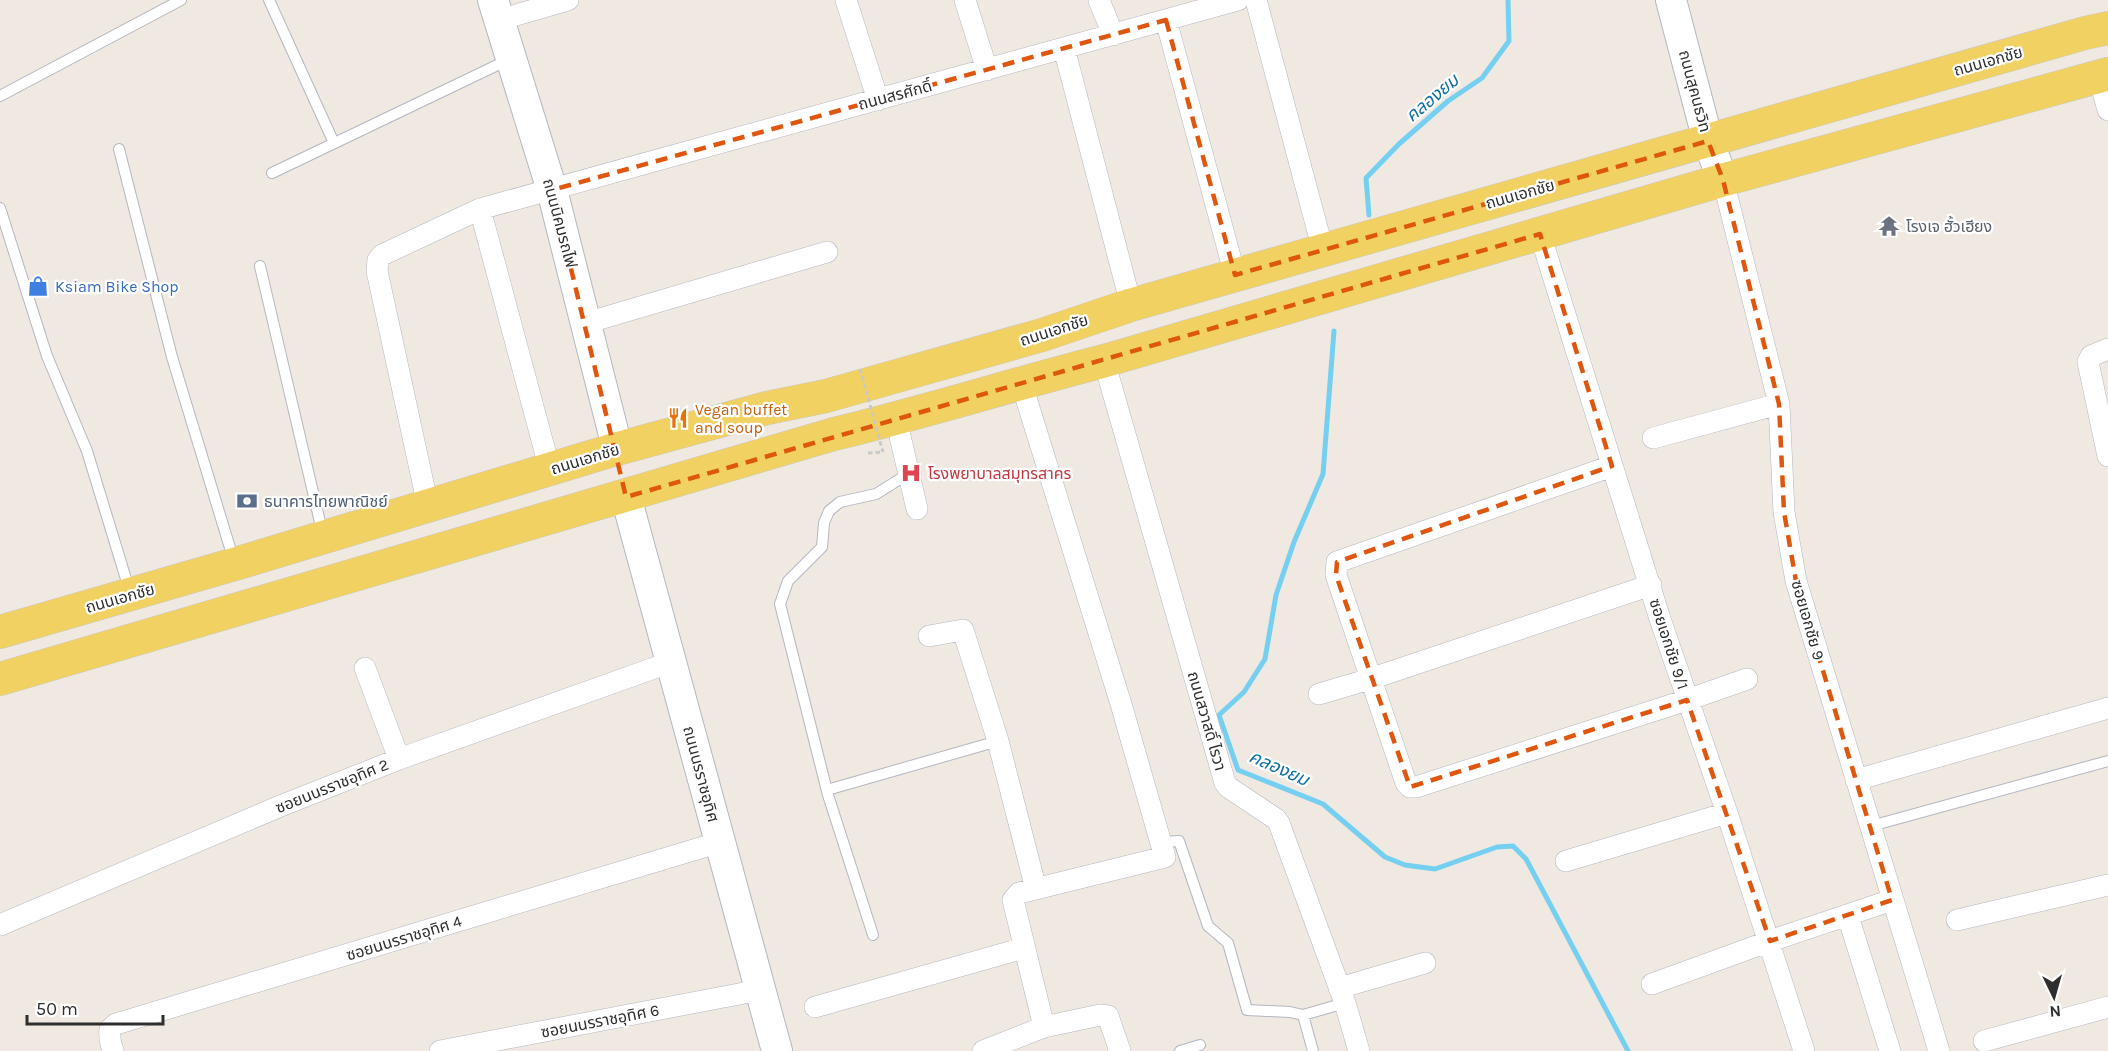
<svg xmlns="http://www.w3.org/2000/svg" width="2108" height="1051" font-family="Karla,'Noto Sans Thai',sans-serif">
<rect width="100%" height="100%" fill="#efe9e1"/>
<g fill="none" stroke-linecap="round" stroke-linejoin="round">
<path stroke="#75cff0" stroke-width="5" d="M1369,215L1366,178L1399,144L1448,101L1482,78L1509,41L1508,0
M1334,331L1323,474L1294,542L1276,595L1265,659L1244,692L1219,715L1238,770L1323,804L1385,857L1405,865L1435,869L1497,847L1513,846L1526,859L1628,1051"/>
<g stroke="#b4b7c1" stroke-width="12">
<path id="lane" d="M269,0L334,143
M0,96L181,0
M119,149L172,357L234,561
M272,173L510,59
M0,208L47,356L87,451L130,592
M260,266L323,535
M827,790L998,741
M1871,826L2108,761
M1161,842L1179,841L1208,926L1228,943L1247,1010L1290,1012L1303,1015
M873,935L828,795L780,604L788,581L822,547L824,523L829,511L840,502L876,494L908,474
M1180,1051L1200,1045
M1313,1051L1303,1015L1345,1003"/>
</g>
<g stroke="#b4b7c1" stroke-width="22">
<path id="street" d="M846,0L878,100
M965,0L987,70
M1099,0L1113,35
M1256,0L1323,250
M499,20L568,0
M1166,20L1235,275
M1064,48L1131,305
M2099,77L2108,110
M1723,180L1779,404L1784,512L1796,581L1939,1051
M480,209L550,470
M1540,234L1660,619L1727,813L1804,1051
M586,323L827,252
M2108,349L2091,356L2088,362L2108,456
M1104,361L1225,783L1228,787L1276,819L1279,823L1345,1003L1359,1051
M1021,382L1121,704L1165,857L1019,893L1013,900L1044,1027
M896,419L917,509
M1653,438L1779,404
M1612,466L1337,562L1336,575L1406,783L1410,787H1416L1687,700L1747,679
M428,506L377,271L378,260L382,255L480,209L1238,0
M929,636L963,630L998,741L1036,889
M365,668L399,759
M1319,694L1370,679L1651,585
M1856,780L2108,708
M1566,861L1727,813
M1848,916L1890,1051
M1957,920L2108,885
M0,925L278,807L399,759L671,662
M1652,984L1770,941L1892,900
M1339,988L1425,963
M815,1007L1024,948
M1984,1041L2108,1007
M113,1051C110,1043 109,1037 110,1029L116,1024L720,842
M440,1051L760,990
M983,1051L1044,1027L1100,1015L1108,1016L1120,1051"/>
</g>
<g stroke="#b4b7c1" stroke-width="32">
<path id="secondary" d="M493,0L552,190L614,435L613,450
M1671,0L1708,141L1723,180
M626,497L777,1051"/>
</g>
<g stroke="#c9c9c9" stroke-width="34">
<path id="primary" d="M0,632L235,564L613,450L767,408L826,396L1042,335L1131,305L2085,33L2108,28
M0,679L834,434C925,412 1014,384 1104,361L1723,180L2108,74"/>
</g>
<path stroke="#c9c9c9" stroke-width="3" stroke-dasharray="4.5 3" stroke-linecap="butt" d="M868,453L883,452"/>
<use href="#lane" stroke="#fff" stroke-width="10"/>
<use href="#street" stroke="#fff" stroke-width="21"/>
<use href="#secondary" stroke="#fff" stroke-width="30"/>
<use href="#primary" stroke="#f2d163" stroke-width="33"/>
<path stroke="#c9c9c9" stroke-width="3" stroke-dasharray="4.5 3" stroke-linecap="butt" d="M860,369L883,452"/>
</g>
<path fill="none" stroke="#df570e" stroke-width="4.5" stroke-dasharray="12 8" stroke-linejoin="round" d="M1166,20L1235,275L1708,141L1723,180L1779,404L1784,512L1796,581L1892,900L1770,941L1687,700L1410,787L1336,575L1337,562L1612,466L1540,234L626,497L552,190Z"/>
<defs>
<g id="temple-bare" transform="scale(1.62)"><path d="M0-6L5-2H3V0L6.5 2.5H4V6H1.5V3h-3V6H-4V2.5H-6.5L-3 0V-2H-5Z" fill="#6b7280" stroke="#fff" stroke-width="2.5" paint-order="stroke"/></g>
<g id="shop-bare" transform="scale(1.62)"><path d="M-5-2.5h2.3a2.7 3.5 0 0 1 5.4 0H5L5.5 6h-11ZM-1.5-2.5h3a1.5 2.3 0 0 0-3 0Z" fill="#3f7fe0" stroke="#fff" stroke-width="2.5" paint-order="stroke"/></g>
<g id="restaurant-bare" transform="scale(1.62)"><path d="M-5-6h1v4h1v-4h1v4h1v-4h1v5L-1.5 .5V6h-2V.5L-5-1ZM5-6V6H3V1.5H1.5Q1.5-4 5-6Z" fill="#e8710a" stroke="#fff" stroke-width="2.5" paint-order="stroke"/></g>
<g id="hospital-bare" transform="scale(1.62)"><path d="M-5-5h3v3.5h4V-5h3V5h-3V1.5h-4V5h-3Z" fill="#e0444e" stroke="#fff" stroke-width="2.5" paint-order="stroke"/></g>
<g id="bank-bare" transform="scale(1.62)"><path d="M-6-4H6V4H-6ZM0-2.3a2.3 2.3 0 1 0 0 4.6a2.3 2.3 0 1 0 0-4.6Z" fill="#5c6f8a" stroke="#fff" stroke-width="2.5" paint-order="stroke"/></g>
</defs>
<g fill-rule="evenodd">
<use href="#temple-bare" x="1889" y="226"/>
<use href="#shop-bare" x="38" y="286"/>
<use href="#restaurant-bare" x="678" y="418"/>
<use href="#hospital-bare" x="911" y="473"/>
<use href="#bank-bare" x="247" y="501"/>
</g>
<g text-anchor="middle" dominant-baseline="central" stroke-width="4.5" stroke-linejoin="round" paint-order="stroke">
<g font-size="16" fill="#2e2e2e" stroke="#fff">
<text transform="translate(1988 61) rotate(-16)">ถนนเอกชัย</text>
<text transform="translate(1695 91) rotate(75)">ถนนสุคนธวิท</text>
<text transform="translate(895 95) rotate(-15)">ถนนสรศักดิ์</text>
<text transform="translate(1520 194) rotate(-16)">ถนนเอกชัย</text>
<text transform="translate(560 223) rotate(75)">ถนนนิคมรถไฟ</text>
<text transform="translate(1054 330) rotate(-18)">ถนนเอกชัย</text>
<text transform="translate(585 459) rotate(-17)">ถนนเอกชัย</text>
<text transform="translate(120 598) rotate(-16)">ถนนเอกชัย</text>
<text transform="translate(1808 620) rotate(74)">ซอยเอกชัย 9</text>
<text transform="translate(1669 644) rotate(72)">ซอยเอกชัย 9/1</text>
<text transform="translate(1207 721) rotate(74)">ถนนสวาสดิ์ ไรวา</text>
<text transform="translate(701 774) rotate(75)">ถนนนรราชอุทิศ</text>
<text transform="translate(332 786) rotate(-22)">ซอยนนรราชอุทิศ 2</text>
<text transform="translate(404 938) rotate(-17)">ซอยนนรราชอุทิศ 4</text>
<text transform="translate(600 1021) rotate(-11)">ซอยนนรราชอุทิศ 6</text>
</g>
<g font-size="16" fill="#5b616d" stroke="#fff" text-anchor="start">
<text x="1906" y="226">โรงเจ ฮั้วเฮียง</text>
</g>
<g font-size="16" fill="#366cbe" stroke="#fff" text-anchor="start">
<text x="55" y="286">Ksiam Bike Shop</text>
</g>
<g font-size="16" fill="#c56008" stroke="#fff" text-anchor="start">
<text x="695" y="409">Vegan buffet<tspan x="695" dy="18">and soup</tspan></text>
</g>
<g font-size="16" fill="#be3a42" stroke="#fff" text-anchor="start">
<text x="928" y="473">โรงพยาบาลสมุทรสาคร</text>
</g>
<g font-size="16" fill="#4e5e75" stroke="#fff" text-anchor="start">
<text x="264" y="501">ธนาคารไทยพาณิชย์</text>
</g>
<g font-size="18" font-style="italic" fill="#0d6fa3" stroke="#fff">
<text transform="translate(1432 98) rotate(-40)">คลองยม</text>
<text transform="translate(1279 768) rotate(24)">คลองยม</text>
</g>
</g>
<g transform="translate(2054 997) rotate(175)" stroke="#ffffff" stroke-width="4.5" paint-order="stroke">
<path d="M0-4.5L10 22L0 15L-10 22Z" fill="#2e2e2e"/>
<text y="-9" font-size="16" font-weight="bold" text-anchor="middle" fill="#2e2e2e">N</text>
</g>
<path d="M27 1015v9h136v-9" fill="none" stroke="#2e2e2e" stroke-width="3"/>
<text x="36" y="1015" font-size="18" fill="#2e2e2e" stroke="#ffffff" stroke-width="4.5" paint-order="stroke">50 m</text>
</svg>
